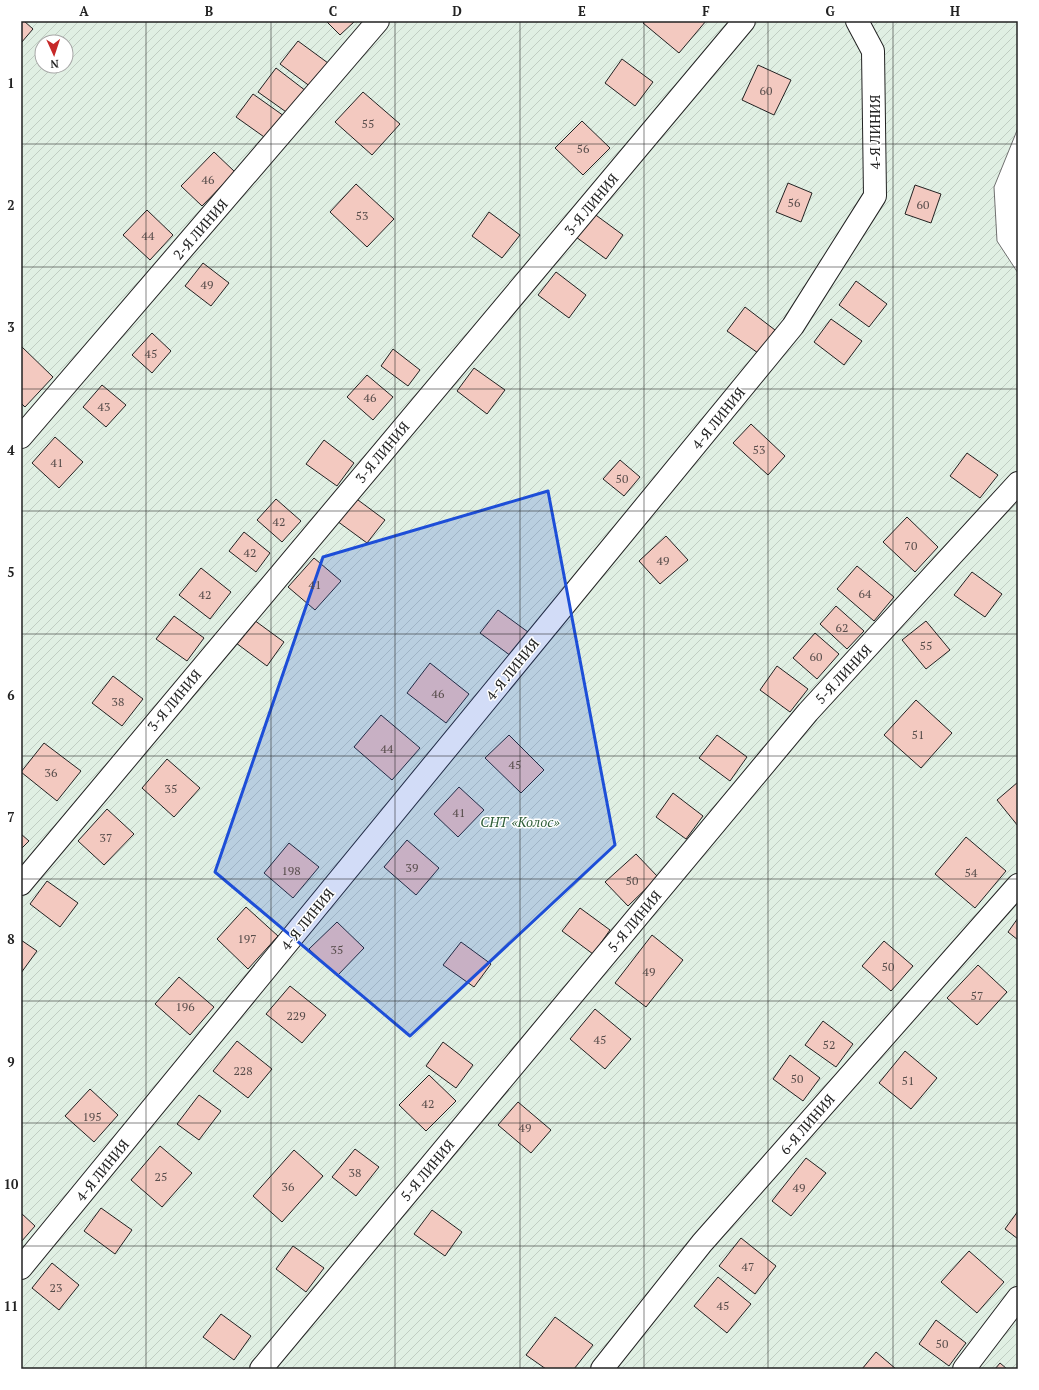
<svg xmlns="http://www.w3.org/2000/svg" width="1039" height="1390" font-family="'PT Serif',serif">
<defs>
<pattern id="garden-furrows" width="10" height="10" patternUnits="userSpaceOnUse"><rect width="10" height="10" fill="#e0efe3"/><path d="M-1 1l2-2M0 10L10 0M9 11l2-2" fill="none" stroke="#c0cdc2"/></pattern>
</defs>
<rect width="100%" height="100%" fill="#fff"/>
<path fill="url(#garden-furrows)" stroke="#6f6f6f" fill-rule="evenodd" d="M21,21H1018V128L994,187L997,241L1018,273V1369H21ZM42,42H66V66H42Z"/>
<path fill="#f3c9c0" stroke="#222" d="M21,21H24L33,29L21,43Z
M326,21H355L340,35Z
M645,21H706L679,53L643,23Z
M298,41L328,63L311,87L280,64Z
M622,59L653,82L635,106L605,83Z
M758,65L791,80L774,115L742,100Z
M276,68L306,91L289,114L258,92Z
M363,92L400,124L372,155L335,122Z
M253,94L284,116L267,139L236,117Z
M582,121L610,148L583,175L555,148Z
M214,152L235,172L202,206L181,186Z
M788,183L812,193L801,222L776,212Z
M356,184L394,219L367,247L330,212Z
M915,185L941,194L931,223L905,214Z
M147,210L173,235L150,260L123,235Z
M489,212L520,235L502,258L472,236Z
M593,213L623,235L606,259L576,237Z
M203,263L229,283L211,306L185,286Z
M556,272L586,295L569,318L538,295Z
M856,281L887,304L869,327L839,305Z
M745,307L775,330L758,353L727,331Z
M831,319L862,341L844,365L814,342Z
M152,333L171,351L152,373L132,355Z
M21,346L53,377L25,407L21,403Z
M393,349L420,370L408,386L381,366Z
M474,368L505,390L487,414L457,391Z
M367,375L393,397L373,420L347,397Z
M102,385L126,405L106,427L83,407Z
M751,424L785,456L768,475L733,443Z
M55,437L83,462L59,488L32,463Z
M324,440L354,463L337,486L306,464Z
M967,453L998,475L980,498L950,476Z
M620,460L640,477L624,496L603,479Z
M354,497L385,520L367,543L337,521Z
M276,499L301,521L282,542L257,520Z
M907,517L938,547L915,572L883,542Z
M244,532L270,553L256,572L229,551Z
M666,536L688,560L660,584L639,561Z
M314,558L341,581L315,610L288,587Z
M857,566L894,597L874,621L837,589Z
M201,568L231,592L210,619L179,595Z
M972,572L1002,594L985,617L954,595Z
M836,606L864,631L847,649L820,624Z
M498,610L528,632L511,656L480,633Z
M174,616L204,638L187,661L156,639Z
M254,620L284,642L267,666L236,643Z
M926,621L950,650L926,669L902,640Z
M815,633L839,654L817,679L793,658Z
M430,663L469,694L446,723L407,693Z
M777,666L808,689L790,712L760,690Z
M113,676L143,699L122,726L92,703Z
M916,700L952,733L921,768L884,735Z
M381,715L420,748L392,780L354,747Z
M509,735L544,770L521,793L485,758Z
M717,735L747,757L730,781L699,758Z
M44,743L81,771L57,801L21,772Z
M167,759L200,788L174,817L142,788Z
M1018,782V826L997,800Z
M459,787L484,810L458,837L434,814Z
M673,793L703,816L686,839L656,817Z
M107,809L134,834L104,865L78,841Z
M21,834L29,841L21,849Z
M966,837L1006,871L975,908L935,874Z
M407,840L439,868L416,895L384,867Z
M289,843L319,867L293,898L264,873Z
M636,854L658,877L628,906L605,882Z
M47,881L78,903L60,927L30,904Z
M246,907L278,936L248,969L217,939Z
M580,908L610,930L593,954L562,931Z
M1018,918V940L1008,932Z
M337,922L364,948L337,976L309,949Z
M652,935L683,960L646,1007L615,983Z
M21,940L37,951L21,973Z
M884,941L913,966L891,991L862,966Z
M461,942L491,964L474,987L443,965Z
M978,965L1007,992L977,1025L947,998Z
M179,977L214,1007L190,1035L155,1004Z
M290,986L326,1015L302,1043L266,1014Z
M595,1009L631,1039L605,1069L570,1039Z
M823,1021L853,1044L836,1067L805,1045Z
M237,1041L272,1069L248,1098L213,1071Z
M443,1042L473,1065L456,1088L426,1066Z
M905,1051L937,1078L911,1109L879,1083Z
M790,1055L820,1078L803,1101L773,1079Z
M429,1075L456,1101L426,1131L399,1105Z
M90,1089L118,1115L94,1142L65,1116Z
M199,1095L221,1111L199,1140L177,1124Z
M518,1102L551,1130L531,1153L498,1125Z
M160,1146L192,1173L162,1207L131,1180Z
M355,1149L379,1167L356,1196L332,1177Z
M294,1150L323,1176L282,1222L253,1196Z
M806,1158L826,1173L791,1216L772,1201Z
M101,1208L132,1230L115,1254L84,1231Z
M432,1210L462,1232L445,1256L414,1234Z
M1018,1211V1239L1005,1229Z
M21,1213L35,1226L21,1242Z
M741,1238L776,1266L755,1294L719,1266Z
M293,1246L324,1268L306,1292L276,1269Z
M969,1251L1004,1282L977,1313L941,1282Z
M52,1263L79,1285L59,1310L32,1288Z
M718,1277L751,1304L727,1333L694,1306Z
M221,1314L251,1336L234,1360L203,1337Z
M555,1317L593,1345L574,1369H546L526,1355Z
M936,1320L966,1343L949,1366L919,1344Z
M876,1352L896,1369H862Z
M1000,1363L1007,1369H995Z"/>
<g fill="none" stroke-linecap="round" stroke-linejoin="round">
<g stroke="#222" stroke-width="24">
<path id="minor" d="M21,437L378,21
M21,884L744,21
M21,1268L793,326L875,196L873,51L857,21
M261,1369L808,712L1018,483
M602,1369L702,1243L1018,885
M964,1369L1018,1298"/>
</g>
<use href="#minor" stroke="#fff" stroke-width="22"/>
</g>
<path fill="#1d4ed8" fill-opacity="0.2" stroke="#1d4ed8" stroke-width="3" stroke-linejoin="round" d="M548,491L615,845L410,1036L215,872L323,557Z"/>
<path fill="none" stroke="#222" stroke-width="1" stroke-opacity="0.55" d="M146,21V1369M271,21V1369M395,21V1369M520,21V1369M644,21V1369M768,21V1369M893,21V1369M21,144H1018M21,267H1018M21,389H1018M21,511H1018M21,634H1018M21,756H1018M21,879H1018M21,1001H1018M21,1123H1018M21,1246H1018"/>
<g text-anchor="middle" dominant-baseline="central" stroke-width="3" stroke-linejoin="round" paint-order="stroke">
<g font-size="12" fill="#564c4a">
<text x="766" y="90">60</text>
<text x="368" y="123">55</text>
<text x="583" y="148">56</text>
<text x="208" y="179">46</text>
<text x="794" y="202">56</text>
<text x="923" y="204">60</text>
<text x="362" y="215">53</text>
<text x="148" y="235">44</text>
<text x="207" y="284">49</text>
<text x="151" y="353">45</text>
<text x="370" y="397">46</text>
<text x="104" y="406">43</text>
<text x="759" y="449">53</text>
<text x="57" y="462">41</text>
<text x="622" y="478">50</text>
<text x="279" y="521">42</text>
<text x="911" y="545">70</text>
<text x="250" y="552">42</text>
<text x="663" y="560">49</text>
<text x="315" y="584">41</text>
<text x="865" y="593">64</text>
<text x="205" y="594">42</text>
<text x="842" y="627">62</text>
<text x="926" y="645">55</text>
<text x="816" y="656">60</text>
<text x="438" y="693">46</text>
<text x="118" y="701">38</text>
<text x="918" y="734">51</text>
<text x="387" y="748">44</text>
<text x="515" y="764">45</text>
<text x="51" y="772">36</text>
<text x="171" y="788">35</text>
<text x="459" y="812">41</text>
<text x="106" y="837">37</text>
<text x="412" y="867">39</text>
<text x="291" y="870">198</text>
<text x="971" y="872">54</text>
<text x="632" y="880">50</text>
<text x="247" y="938">197</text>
<text x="337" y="949">35</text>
<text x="888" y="966">50</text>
<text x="649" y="971">49</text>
<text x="977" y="995">57</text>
<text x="185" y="1006">196</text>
<text x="296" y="1015">229</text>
<text x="600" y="1039">45</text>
<text x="829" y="1044">52</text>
<text x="243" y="1070">228</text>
<text x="797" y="1078">50</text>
<text x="908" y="1080">51</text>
<text x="428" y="1103">42</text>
<text x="92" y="1116">195</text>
<text x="525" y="1127">49</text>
<text x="355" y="1172">38</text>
<text x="161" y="1176">25</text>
<text x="288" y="1186">36</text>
<text x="799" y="1187">49</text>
<text x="748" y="1266">47</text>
<text x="56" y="1287">23</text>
<text x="723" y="1305">45</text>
<text x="942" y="1343">50</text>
</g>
<g font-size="14" fill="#222" stroke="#fff">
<text transform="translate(874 132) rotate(-90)">4-Я ЛИНИЯ</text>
<text transform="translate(591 204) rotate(-50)">3-Я ЛИНИЯ</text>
<text transform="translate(200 229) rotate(-49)">2-Я ЛИНИЯ</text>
<text transform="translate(718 418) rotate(-51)">4-Я ЛИНИЯ</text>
<text transform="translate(382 452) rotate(-50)">3-Я ЛИНИЯ</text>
<text transform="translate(512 669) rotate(-51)">4-Я ЛИНИЯ</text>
<text transform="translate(843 674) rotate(-47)">5-Я ЛИНИЯ</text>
<text transform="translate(174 700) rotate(-50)">3-Я ЛИНИЯ</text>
<text transform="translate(307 919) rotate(-51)">4-Я ЛИНИЯ</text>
<text transform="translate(634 921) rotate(-50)">5-Я ЛИНИЯ</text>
<text transform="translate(807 1124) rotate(-49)">6-Я ЛИНИЯ</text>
<text transform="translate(102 1170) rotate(-51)">4-Я ЛИНИЯ</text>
<text transform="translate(427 1170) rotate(-50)">5-Я ЛИНИЯ</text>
</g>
<g font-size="14" font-style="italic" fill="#2f5e38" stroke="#fff">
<text x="520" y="821">СНТ «Колос»</text>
</g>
</g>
<rect width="1039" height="1390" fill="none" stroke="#ffffff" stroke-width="44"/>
<g transform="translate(54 54) rotate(177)"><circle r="19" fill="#ffffff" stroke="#a7a7a7"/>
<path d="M0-3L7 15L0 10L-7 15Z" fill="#c62828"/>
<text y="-6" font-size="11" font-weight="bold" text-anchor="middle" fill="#222222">N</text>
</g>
<rect x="22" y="22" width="995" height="1346" fill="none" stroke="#222" stroke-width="1.5"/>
<g font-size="13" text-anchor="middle" font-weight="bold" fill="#222">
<text x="84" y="16">A</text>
<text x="209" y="16">B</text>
<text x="333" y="16">C</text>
<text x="457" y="16">D</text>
<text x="582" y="16">E</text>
<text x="706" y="16">F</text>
<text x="830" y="16">G</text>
<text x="955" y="16">H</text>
<text x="11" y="88">1</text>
<text x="11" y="210">2</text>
<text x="11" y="332">3</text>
<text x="11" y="455">4</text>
<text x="11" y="577">5</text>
<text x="11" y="700">6</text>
<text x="11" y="822">7</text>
<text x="11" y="944">8</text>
<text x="11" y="1067">9</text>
<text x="11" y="1189">10</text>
<text x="11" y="1311">11</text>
</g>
</svg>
